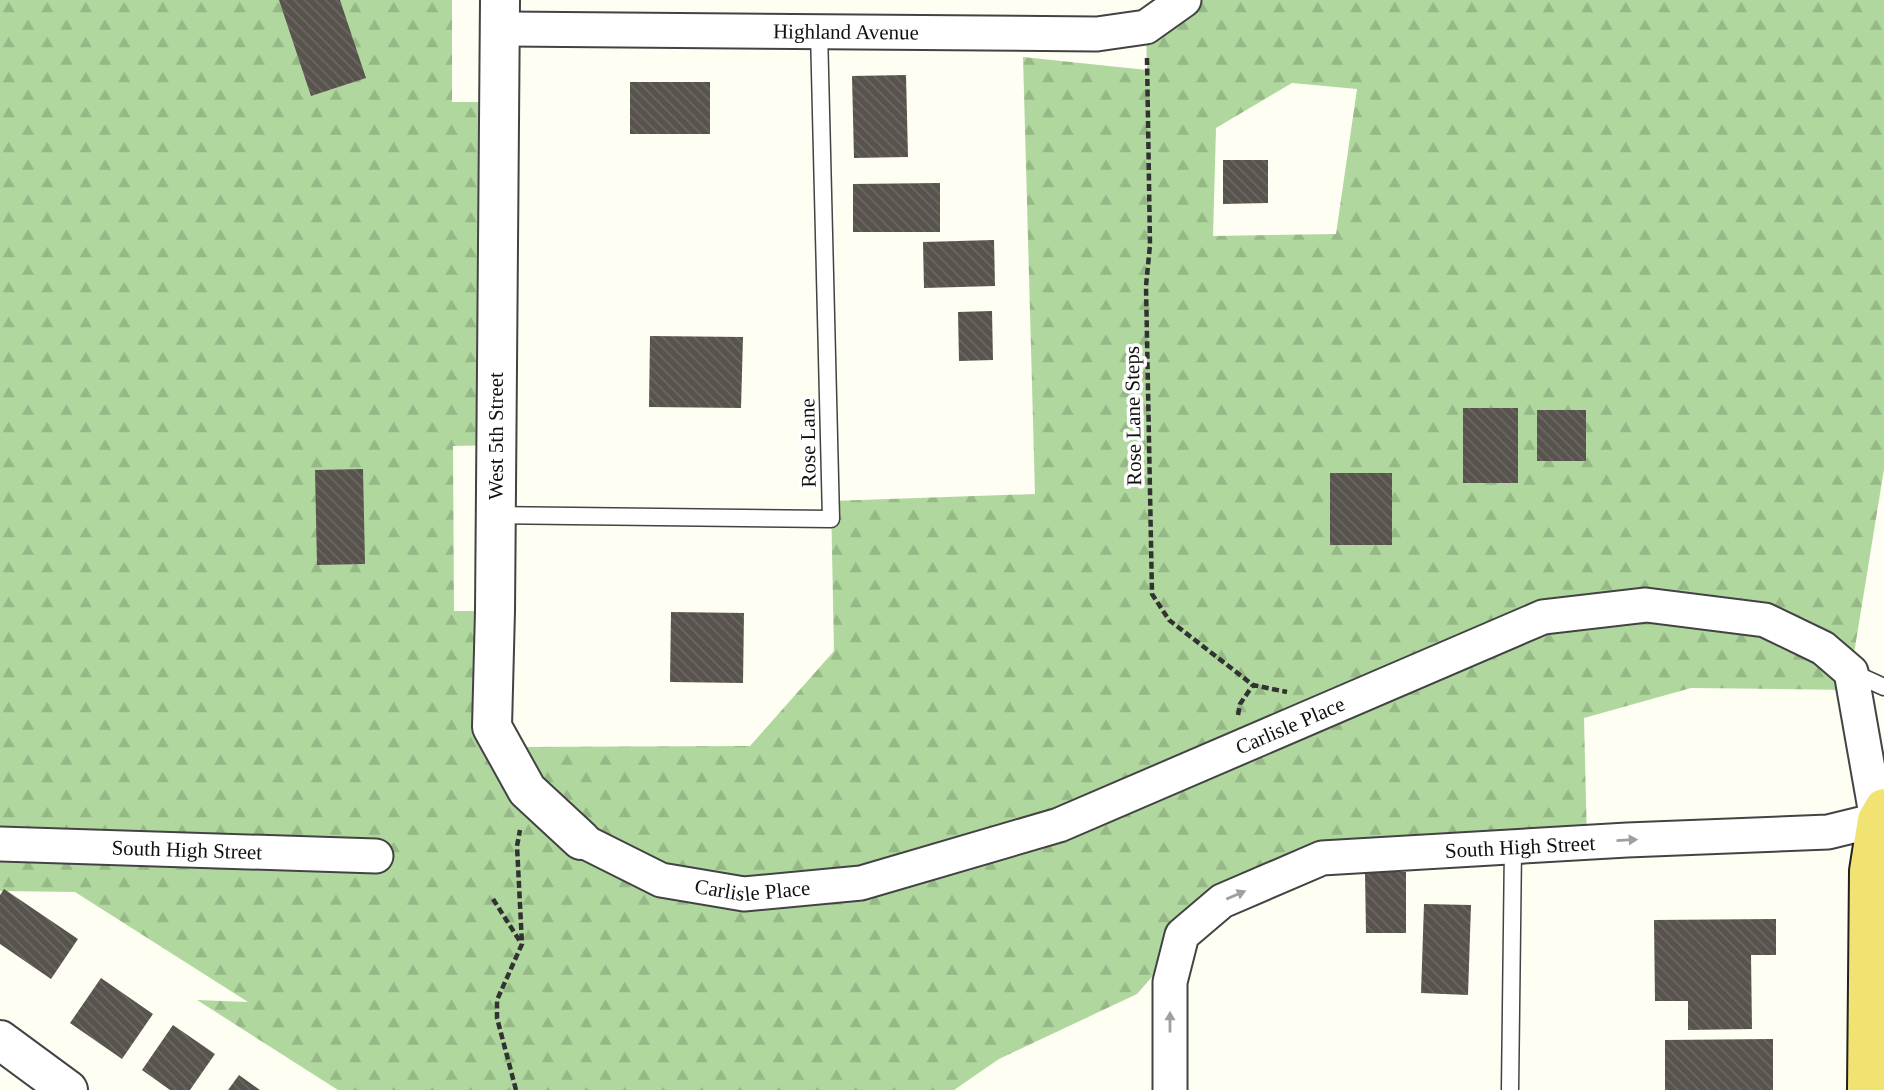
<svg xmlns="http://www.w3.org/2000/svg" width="1884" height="1090" font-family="Georgia,serif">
<defs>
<pattern id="forest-firs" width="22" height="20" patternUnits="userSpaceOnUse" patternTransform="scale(1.75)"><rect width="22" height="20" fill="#b0d89e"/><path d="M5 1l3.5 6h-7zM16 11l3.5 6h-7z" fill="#96b887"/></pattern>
<pattern id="building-back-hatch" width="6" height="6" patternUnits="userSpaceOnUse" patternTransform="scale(1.75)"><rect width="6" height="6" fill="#58534d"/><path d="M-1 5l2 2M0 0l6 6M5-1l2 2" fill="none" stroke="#6b6762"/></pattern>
</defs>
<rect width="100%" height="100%" fill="#fefef3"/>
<path fill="url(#forest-firs)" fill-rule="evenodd" d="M0,0H452V102H499L495,445L453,446L454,611H495L503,747L750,746L834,651L831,501L1035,494L1023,57L1147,70L1146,27L1184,0H1884V469L1851,672L1853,690L1691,688L1584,718L1587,843L1322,858L1207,914L1137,994L999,1059L954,1090H338L197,1000L248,1002L75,892L0,891ZM1292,83L1357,89L1336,234L1213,236L1216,128Z"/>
<path fill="url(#building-back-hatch)" d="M279,0H340L366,78L311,96Z
M906,75L908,157L854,158L852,76Z
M630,82H710V134H630Z
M1223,160H1268V203L1223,204Z
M940,183V232H853V184Z
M994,240L995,286L924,288L923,242Z
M992,311L993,360L959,361L958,312Z
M650,336L743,337L741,408L649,407Z
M1463,408H1518V483H1463Z
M1537,410H1586V461H1537Z
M363,469L365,564L317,565L315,470Z
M1330,473H1392V545H1330Z
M671,612L744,613L743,683L670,682Z
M1365,872H1406V933H1366Z
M4,889L78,939L51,979L0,944V895Z
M1424,904L1471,905L1468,995L1421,993Z
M1776,919V955H1751L1752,1029L1688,1030V1001H1655L1654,920Z
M101,978L153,1014L122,1059L70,1023Z
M173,1025L215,1054L190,1090H170L142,1070Z
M1773,1039V1090H1665V1040Z
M239,1075L260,1090H228Z"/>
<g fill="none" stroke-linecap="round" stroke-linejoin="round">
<g stroke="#434343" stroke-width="19">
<path id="service" d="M495,515L831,519L819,31
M1851,672L1884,687
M1510,1090L1513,847"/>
</g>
<g stroke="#434343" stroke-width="37">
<g id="minor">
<path id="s1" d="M500,29L1097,34L1146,27L1184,0"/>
<path id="s2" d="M581,840L661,880L744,894L861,883L1059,825L1543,617L1646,605L1765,620L1823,648L1851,672L1877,820L1828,832L1627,840L1322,858L1222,901L1182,935L1170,982V1090"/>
<path id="s3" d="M0,844L376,856"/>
</g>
</g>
<g stroke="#434343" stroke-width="42">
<path id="tertiary" d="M500,0L495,611L492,727L527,790L581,840
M0,1040L68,1090"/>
</g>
<g stroke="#212121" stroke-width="42">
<path id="primary" d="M1867,1090L1869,871L1877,820L1884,808"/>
</g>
<path stroke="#323232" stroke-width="4.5" stroke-dasharray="7 3.5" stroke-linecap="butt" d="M1147,58L1150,245L1146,286L1152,594L1169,620L1253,685L1287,692
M1238,715L1240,704L1253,685
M493,899L521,943
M516,1090L497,1018V1000L522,944L517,846L520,830"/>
<use href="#service" stroke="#fff" stroke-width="16"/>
<use href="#minor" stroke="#fff" stroke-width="33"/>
<use href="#tertiary" stroke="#fff" stroke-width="38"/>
<use href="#primary" stroke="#f1e371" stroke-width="38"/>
</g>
<defs><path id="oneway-solid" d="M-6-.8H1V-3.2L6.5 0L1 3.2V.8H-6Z" transform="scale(1.75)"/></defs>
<g fill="#9f9f9f">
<use href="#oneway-solid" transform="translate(1627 840) rotate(-3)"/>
<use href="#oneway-solid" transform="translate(1236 895) rotate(-23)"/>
<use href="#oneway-solid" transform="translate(1170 1022) rotate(-90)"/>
</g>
<g text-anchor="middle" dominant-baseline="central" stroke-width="7" stroke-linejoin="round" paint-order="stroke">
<g font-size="21" fill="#101010" stroke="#fff">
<text stroke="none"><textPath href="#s1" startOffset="346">Highland Avenue</textPath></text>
<text transform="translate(1133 416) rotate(-91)">Rose Lane Steps</text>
<text transform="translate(496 436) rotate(-90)">West 5th Street</text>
<text transform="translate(808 443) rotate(-91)">Rose Lane</text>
<text stroke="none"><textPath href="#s2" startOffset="749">Carlisle Place</textPath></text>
<text transform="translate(1520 847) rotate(-3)">South High Street</text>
<text stroke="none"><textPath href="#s3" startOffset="187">South High Street</textPath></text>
<text stroke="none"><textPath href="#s2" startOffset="182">Carlisle Place</textPath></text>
</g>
</g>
</svg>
